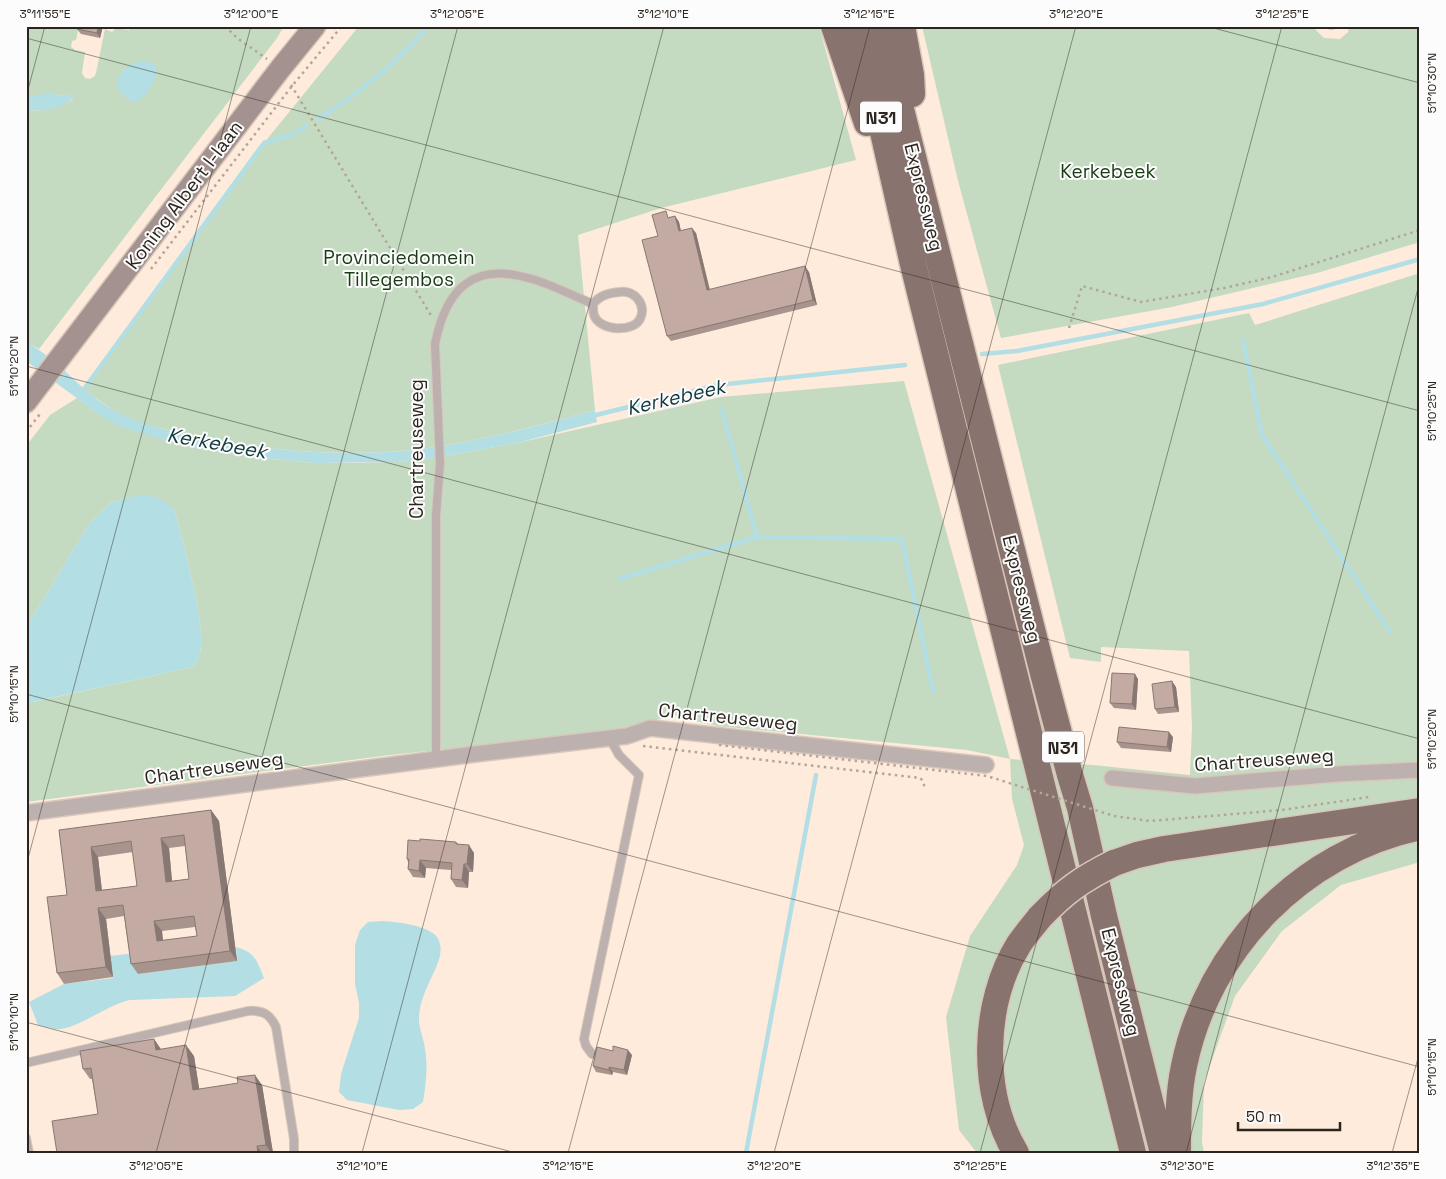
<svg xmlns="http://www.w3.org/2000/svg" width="1446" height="1179" font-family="'Space Grotesk',sans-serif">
<rect width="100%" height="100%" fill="#feebdb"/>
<path fill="#c4dbc1" d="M26,26H79L76,40L72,41L71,47L75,50L85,52L82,73L85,78L90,79L95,76L96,73L105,29L112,32L116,28L129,30L130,26H284L277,38L39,349L26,342V110C43,112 59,108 73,99L69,95L61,96L54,94L26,97Z
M359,26H819L856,160L661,208L578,235L595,410C540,425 485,440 429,448C350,458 268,452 191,435C168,430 143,425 122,415C108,408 96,398 84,389L264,143Z
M922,26H1312L1324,38L1340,39L1348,32L1349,26H1420V242L1317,273L1172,307L1001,338L958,181Z
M1420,273V862L1341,885L1282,931L1235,996L1204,1082L1202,1142L1204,1153H977L959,1130L946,1017L970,936L1017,865L1024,845L1012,799L1010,759L967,750L718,726L699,722L683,714L599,733L390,755L26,802V700L33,702L193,667C195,664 198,660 199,657C209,632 182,540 175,511L129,497L110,503L89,524L26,628V446L50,415L77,398L100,415L167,441L248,457L316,463H355L396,462L430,459L517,443L721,397L904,381L1010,759L1093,765L1190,775L1192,727L1189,651L1101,647V662L1070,658L998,365L1249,313L1255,325Z"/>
<path fill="#b2dee4" d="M143,61L154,64L157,68C153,94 134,118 116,85C120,70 128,63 143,61Z
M46,94H54L61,96L73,94L74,96C66,109 40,112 26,110V97Z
M26,342C62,361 85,398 123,415C152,428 186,435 218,440C286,453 360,457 429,448C486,440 541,425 595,410L597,422L517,443L430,459L396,462L316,463L248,457L167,441L116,425L100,415L26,361Z
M146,495C159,498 167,501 175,511C182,541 209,631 199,657C198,660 195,664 193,667L32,702L26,700V628L89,524L110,503L129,497Z
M382,921C396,922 428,925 437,937C445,949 438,963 433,974C426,989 418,1005 419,1022C420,1031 424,1040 425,1049C428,1067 426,1084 423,1102L413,1109L399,1110L347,1100L339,1092L341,1074L359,1018V1003L355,984V945L360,930L368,922Z
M236,947C255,952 257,961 264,978L235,996L130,1000C107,1005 82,1026 61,1029C54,1030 45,1026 38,1025L29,1002L64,984L113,978L110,956L135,953L138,974L237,961Z"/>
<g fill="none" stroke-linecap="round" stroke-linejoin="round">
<path stroke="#b2dee4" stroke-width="4.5" d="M1325,26L1332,28L1337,26
M318,119C356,95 400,61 428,26
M1243,340L1262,435L1390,632
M982,354L1017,351L1263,304L1420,259
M81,393L264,143L292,135L306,126
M722,410L757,537
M592,416L718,385L905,365
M619,579L757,537L902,539L933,691
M746,1153L816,775"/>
<g stroke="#d8c7b9" stroke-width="10">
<path id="service" d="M436,759V516L440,463L435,344C446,288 474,261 532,279C553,285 573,296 593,304C593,307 593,312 594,315C599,331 633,333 640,319C647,305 635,290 620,292C609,293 600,295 593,304
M592,1054L586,1046L584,1039L639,775L619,755L609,737
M26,1063L248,1011C263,1010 270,1014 276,1027L294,1139V1153
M26,1138L29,1153"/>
</g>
<g stroke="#d8c7b9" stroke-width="18">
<path id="minor" d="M1112,778L1195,786L1337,774L1420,770
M26,813L475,754L627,736L650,728L986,765"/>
</g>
<g stroke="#d8c7b9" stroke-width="24">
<path id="secondary" d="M26,402L280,69L315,26"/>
</g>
<g stroke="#d8c7b9" stroke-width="29">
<path id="trunk" d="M834,26L867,123
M859,26L913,264L1133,1153
M880,26L1043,673L1070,775L1080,808L1104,916L1163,1153
M902,26L911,75L912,94
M1114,863L1137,855L1164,849L1420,811
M1016,1153C980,1093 982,1003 1019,944C1025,935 1033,926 1040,917
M1178,1153C1178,1124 1178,1094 1184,1066C1208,948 1302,852 1420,827"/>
</g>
<path stroke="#b4a599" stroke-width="2.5" stroke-dasharray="2.5 4" stroke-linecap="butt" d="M225,26L237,38L267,59
M291,85L432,317
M151,269L292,86L342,26
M1069,328L1082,286L1141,302L1224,288L1272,277L1420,230
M26,432L40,414
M643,746L920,778L923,781L925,789
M1114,816L1150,821L1282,810L1369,797"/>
<use href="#service" stroke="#bcb1ae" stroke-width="8"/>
<use href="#minor" stroke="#bcb1ae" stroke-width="15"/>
<use href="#secondary" stroke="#a3928f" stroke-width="21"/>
<use href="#trunk" stroke="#88736e" stroke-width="26"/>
<g stroke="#d8c7b9" stroke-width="29" stroke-linecap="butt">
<path id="trunk-bridge" d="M1040,917C1065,891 1082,879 1114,863"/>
</g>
<path stroke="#b4a599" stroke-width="2.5" stroke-dasharray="2.5 4" stroke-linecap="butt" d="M719,745L987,776L1114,816"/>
<use href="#trunk-bridge" stroke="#88736e" stroke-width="26"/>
</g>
<path fill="#a8938d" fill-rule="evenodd" d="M77,26H103L100,38L81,34L77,29Z
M670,216V217L675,216L679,222L681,231L696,233L710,290L809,272L817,305L671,341L667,336L658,236Z
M1138,679L1136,710L1114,708L1110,703Z
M1176,687L1179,712L1158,714L1155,709Z
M1173,737L1171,752L1121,748L1117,742Z
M211,810L219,821L237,961L138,974L131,964L124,916L106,919L113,977L64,984L57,973L67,895L59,830ZM185,846L189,879L172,881L169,848ZM133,852L137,886L102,890L98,857ZM195,927L197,936L163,941L162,931Z
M420,841L456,842L458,844L474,853L473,872H469L468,888L456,887L451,879V870L426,868L425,878L413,877L408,869V862L407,859Z
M154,1039L161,1049L194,1056L199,1089L262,1085L273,1153H57L98,1114L92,1079H90L83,1069Z
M632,1055L627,1075L613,1072L612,1075L596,1072L593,1066Z"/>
<path fill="#887873" d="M98,26H103L100,38L97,33Z
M675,216L679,222L682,237L679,231Z
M692,228L696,233L711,296L707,290Z
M805,266L809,272L817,305L813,300Z
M1135,674L1138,679L1136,710L1132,704Z
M1172,681L1176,687L1179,712L1175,707Z
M1169,732L1173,737L1171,752L1167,747Z
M211,810L219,821L237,961L230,951Z
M161,838L169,848L173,892L166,882Z
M469,845L474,853L473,872L467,864Z
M91,847L98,857L103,901L96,891Z
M420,860L426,868L425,878L419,871Z
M464,864L469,872L468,888L462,880Z
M98,908L106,919L113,977L106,967Z
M154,921L162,931L164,952L157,941Z
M154,1039L161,1050H156Z
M186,1045L194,1056L201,1100L193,1090Z
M628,1050L632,1055L627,1075L624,1070Z
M609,1067L613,1072L612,1075L609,1070Z
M255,1075L262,1085L273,1153H271L266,1145Z
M257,1146L262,1153H258Z"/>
<path fill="#c3aba4" stroke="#887873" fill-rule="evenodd" d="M77,26H98L97,33L77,29Z
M666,211L668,218L675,216L679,231L692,228L707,290L805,266L813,300L667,336L642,240L658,236L652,215Z
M1112,673L1135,674L1132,704L1110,703Z
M1172,681L1175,707L1155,709L1152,684Z
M1119,727L1169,732L1167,747L1117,742Z
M211,810L230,951L131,964L123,905L98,908L106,967L57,973L47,897L67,895L59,830ZM184,835L189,879L166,882L161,838ZM131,841L137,886L96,891L91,847ZM194,916L197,936L157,941L154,921Z
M420,839L456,842V844L469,845L467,864H464L462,880L451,879L452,863L420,860L419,871L408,869L409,859H407L408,840L420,841Z
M154,1039L156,1050L186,1045L193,1090L238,1083L237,1077L255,1075L266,1145L257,1146L258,1153H57L52,1121L98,1114L91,1068L83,1069L80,1051Z
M613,1046L628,1050L624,1070L609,1067V1070L593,1066L597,1047L613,1051Z"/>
<path fill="none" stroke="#2c251f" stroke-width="1" stroke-opacity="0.45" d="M1206,26L1420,83M26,38L1420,411M26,97L45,26M26,366L1420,739M26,694L1420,1067M26,866L251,26M26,1022L516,1153M156,1153L458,26M362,1153L664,26M568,1153L870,26M774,1153L1076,26M980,1153L1282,26M1186,1153L1420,281M1392,1153L1420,1051"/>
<g text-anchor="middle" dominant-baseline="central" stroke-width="4" stroke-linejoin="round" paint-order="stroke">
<g fill="#fcfcfc" stroke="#6a6661" stroke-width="1">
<rect x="860" y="101.5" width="42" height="31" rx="4"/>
<rect x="1042" y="731.5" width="42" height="31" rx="4"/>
</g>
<g font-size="18" font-weight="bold" fill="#2c251f">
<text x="881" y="117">N31</text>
<text x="1063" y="747">N31</text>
</g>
<g font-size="19" fill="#183b14" stroke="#fcfcfc">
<text x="1108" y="171">Kerkebeek</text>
<text x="399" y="257">Provinciedomein<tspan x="399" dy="22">Tillegembos</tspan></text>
</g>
<g font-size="19" fill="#2c251f" stroke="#fcfcfc">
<text transform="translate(184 195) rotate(-53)">Koning Albert I-laan</text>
<text transform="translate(924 197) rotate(76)">Expressweg</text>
<text transform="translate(416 449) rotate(-90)">Chartreuseweg</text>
<text transform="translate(1022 589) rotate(76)">Expressweg</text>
<text transform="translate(728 717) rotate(6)">Chartreuseweg</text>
<text transform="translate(1264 760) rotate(-4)">Chartreuseweg</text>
<text transform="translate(214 768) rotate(-8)">Chartreuseweg</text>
<text transform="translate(1121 982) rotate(76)">Expressweg</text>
</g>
<g font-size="20" font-style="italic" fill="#113a3f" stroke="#fcfcfc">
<text transform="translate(676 397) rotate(-13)">Kerkebeek</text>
<text transform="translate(217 443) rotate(10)">Kerkebeek</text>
</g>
</g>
<rect width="1446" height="1179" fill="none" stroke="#fcfcfc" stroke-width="55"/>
<path d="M1238 1122v8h102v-8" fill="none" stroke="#2c251f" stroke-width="2.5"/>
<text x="1246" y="1122" font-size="15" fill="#2c251f" stroke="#fcfcfc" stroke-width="4" paint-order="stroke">50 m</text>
<rect x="28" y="28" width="1390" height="1124" fill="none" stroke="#2c251f" stroke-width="2"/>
<g font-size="12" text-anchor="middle" fill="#2c251f">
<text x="45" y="18">3°11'55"E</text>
<text x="251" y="18">3°12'00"E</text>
<text x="457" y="18">3°12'05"E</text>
<text x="663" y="18">3°12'10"E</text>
<text x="869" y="18">3°12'15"E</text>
<text x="1076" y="18">3°12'20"E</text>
<text x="1282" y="18">3°12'25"E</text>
<text transform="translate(1432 83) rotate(-90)" y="4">51°10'30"N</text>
<text transform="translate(14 366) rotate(-90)" y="4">51°10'20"N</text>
<text transform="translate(1432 411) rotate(-90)" y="4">51°10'25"N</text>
<text transform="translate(14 694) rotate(-90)" y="4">51°10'15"N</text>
<text transform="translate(1432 739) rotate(-90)" y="4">51°10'20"N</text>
<text transform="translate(14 1022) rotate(-90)" y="4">51°10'10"N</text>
<text transform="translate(1432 1067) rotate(-90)" y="4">51°10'15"N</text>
<text x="156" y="1170">3°12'05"E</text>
<text x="362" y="1170">3°12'10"E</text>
<text x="568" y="1170">3°12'15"E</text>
<text x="774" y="1170">3°12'20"E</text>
<text x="980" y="1170">3°12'25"E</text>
<text x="1187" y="1170">3°12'30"E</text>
<text x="1393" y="1170">3°12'35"E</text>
</g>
</svg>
